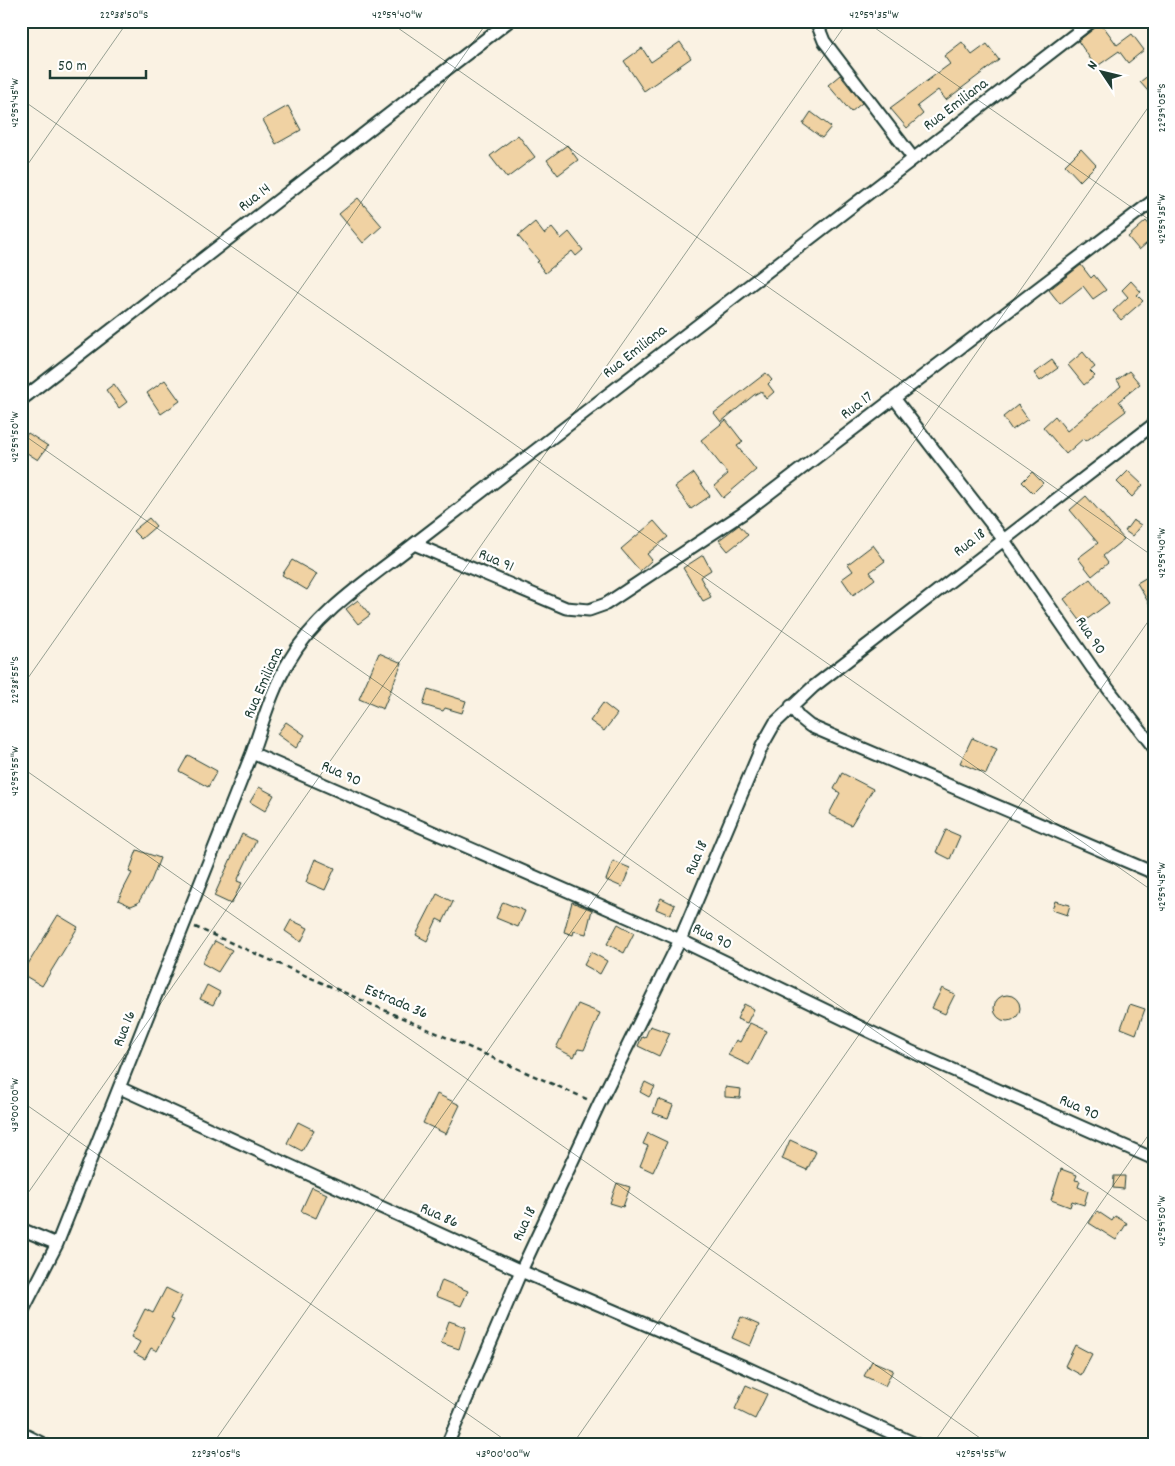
<svg xmlns="http://www.w3.org/2000/svg" width="1175" height="1466" font-family="Dekko,sans-serif">
<rect width="100%" height="100%" fill="#faf2e3"/>
<filter id="ink" filterUnits="userSpaceOnUse"><feTurbulence type="fractalNoise" baseFrequency=".02" numOctaves="2"/><feDisplacementMap in="SourceGraphic" scale="10" xChannelSelector="R" yChannelSelector="G"/><feConvolveMatrix kernelMatrix="1 2 1 2 8 2 1 2 1" color-interpolation-filters="sRGB"/></filter>
<g filter="url(#ink)">
<path fill="#f0d2a3" stroke="#1f3d34" d="M1101,23L1117,45L1132,34L1144,50L1128,63L1119,51L1096,67L1078,41Z
M680,42L691,58L644,91L624,61L642,48L651,62Z
M962,42L972,55L987,44L999,60L946,100L938,90L917,106L923,114L907,128L890,108L950,64L944,56Z
M1154,71V98L1140,82Z
M840,75L862,103L851,112L828,85Z
M288,106L301,130L276,144L263,120Z
M811,112L831,127L822,138L803,124Z
M518,135L535,157L507,178L490,156Z
M567,145L578,160L558,175L547,160Z
M1081,149L1096,165L1080,181L1065,165Z
M358,198L382,226L363,243L339,214Z
M1146,221L1154,230V237L1139,250L1128,237Z
M535,222L544,234L552,228L561,239L569,232L583,250L576,256L572,251L545,273L537,262L539,261L518,236Z
M1081,265L1091,278L1094,275L1106,290L1093,299L1083,286L1060,304L1049,290Z
M1131,281L1141,292L1137,295L1143,301L1121,320L1113,311L1128,297L1122,290Z
M1083,352L1095,367L1090,371L1095,376L1084,385L1068,365Z
M1052,360L1058,368L1040,381L1034,373Z
M1129,371L1140,384L1119,401L1126,411L1086,441L1084,438L1066,454L1043,427L1055,416L1067,431L1121,386L1117,380Z
M766,373L772,380L768,384L774,392L766,399L761,391L754,395L721,422L714,413Z
M165,380L180,401L161,414L147,393Z
M114,384L127,402L119,408L106,390Z
M1018,405L1028,419L1012,430L1003,417Z
M726,420L743,442L737,446L756,470L723,498L714,486L728,474L701,440Z
M28,433L48,446L38,460L21,449V442Z
M1128,471L1143,485L1132,497L1117,482Z
M1032,472L1043,483L1033,493L1022,482Z
M694,473L710,496L691,509L675,487Z
M1086,496L1124,539L1103,556L1108,563L1092,576L1078,558L1098,543L1070,510Z
M149,518L156,526L141,539L133,531Z
M1133,520L1141,525L1132,536L1125,531Z
M654,521L668,537L647,554L652,560L640,571L621,549Z
M739,525L748,535L728,551L719,540Z
M873,545L885,561L870,572L875,579L853,595L842,579L853,571L848,564Z
M703,555L711,570L700,577L711,597L703,601L683,568Z
M292,560L317,574L307,590L282,575Z
M1154,573V612L1137,583Z
M1090,579L1109,603L1082,623L1064,599Z
M358,600L370,615L358,624L346,609Z
M379,653L402,663L383,709L359,699Z
M428,689L466,701L462,713L445,708L443,711L423,705Z
M603,703L617,714L604,731L590,721Z
M286,722L305,735L296,748L277,734Z
M972,738L997,749L986,774L960,763Z
M188,755L217,771L208,787L179,771Z
M842,773L873,789L851,825L829,814L840,793L834,789Z
M259,787L274,795L265,811L250,802Z
M946,830L960,836L950,859L936,852Z
M242,834L256,841L237,881L242,883L231,904L214,896Z
M137,850L160,858L151,881L138,903L131,906L118,900L132,873L129,872Z
M315,859L335,868L325,890L306,882Z
M613,861L630,868L622,887L606,880Z
M437,894L453,902L443,922L437,919L427,941L416,935Z
M661,898L675,905L670,915L656,909Z
M1055,901L1070,905L1067,915L1052,910Z
M503,902L525,911L518,927L496,918Z
M572,902L592,910L586,934L574,931L573,935L564,932Z
M58,915L78,927L42,986L22,974Z
M291,920L308,928L301,942L285,931Z
M618,924L634,933L624,953L607,944Z
M215,941L232,950L218,972L202,963Z
M591,952L607,961L600,974L584,965Z
M207,985L220,992L213,1005L200,999Z
M942,988L955,994L945,1014L932,1008Z
M994 1008a13 13 0 1 1 26 0a13 13 0 1 1-26 0Z
M578,1004L600,1013L584,1050L578,1049L574,1057L556,1048Z
M744,1004L754,1009L747,1023L737,1019Z
M1130,1004L1145,1009L1136,1034L1121,1028Z
M750,1023L767,1031L749,1065L728,1055L736,1040L740,1042Z
M650,1026L670,1033L659,1056L638,1046L642,1037L645,1038Z
M645,1082L655,1087L649,1097L640,1092Z
M725,1087L741,1089L740,1098L725,1097Z
M437,1094L460,1105L446,1134L423,1123Z
M658,1099L673,1105L668,1118L653,1113Z
M298,1122L314,1130L302,1151L287,1143Z
M648,1133L667,1142L653,1172L640,1166L648,1146L643,1144Z
M790,1140L816,1152L807,1170L782,1159Z
M1061,1169L1077,1175L1075,1180L1080,1181L1078,1187L1088,1191L1084,1205L1072,1201L1070,1207L1051,1200Z
M1114,1176H1125L1124,1189L1113,1188Z
M617,1183L630,1187L623,1207L610,1203Z
M312,1187L327,1194L316,1218L301,1211Z
M1097,1211L1112,1221L1115,1216L1127,1223L1116,1240L1089,1223Z
M442,1280L468,1291L461,1306L436,1296Z
M166,1288L182,1296L171,1318L174,1319L157,1351L151,1348L145,1359L134,1353L140,1342L131,1337L145,1309L153,1313Z
M741,1317L759,1325L750,1346L732,1338Z
M449,1321L466,1327L459,1349L441,1343Z
M1075,1345L1092,1354L1081,1375L1065,1366Z
M872,1361L893,1370L885,1386L864,1376Z
M746,1385L767,1394L755,1419L735,1409Z"/>
<g fill="none" stroke-linecap="round" stroke-linejoin="round">
<g stroke="#1f3d34" stroke-width="15">
<path id="street" d="M816,21L824,41L913,158
M894,398L1003,539L1093,669L1154,748
M21,400L509,21
M414,544L566,608L589,610L606,604L742,514L1154,200
M791,706L799,717L810,726L1154,873
M252,753L680,940L910,1051L1154,1159
M120,1088L521,1271L747,1368L918,1445
M21,1229L57,1244
M21,1314L57,1244L252,753C263,722 272,689 289,661C317,612 371,578 414,544L1092,21
M21,1433L45,1445
M447,1445L521,1271L599,1104L680,940L762,746L775,723L813,687L1154,424"/>
</g>
<path stroke="#1f3d34" stroke-width="2.5" stroke-dasharray="5 4" stroke-linecap="butt" d="M195,927L589,1100"/>
<use href="#street" stroke="#fff" stroke-width="11"/>
</g>
</g>
<path fill="none" stroke="#1f3d34" stroke-width="1" stroke-opacity="0.45" d="M388,21L1154,557M865,21L1154,223M21,99L1154,892M21,174L128,21M21,433L1154,1226M21,688L488,21M21,767L990,1445M21,1101L512,1445M21,1203L848,21M21,1435L35,1445M212,1445L1154,99M572,1445L1154,613M932,1445L1154,1127"/>
<g text-anchor="middle" dominant-baseline="central" stroke-width="4.5" stroke-linejoin="round" paint-order="stroke">
<g font-size="16" fill="#1f3d34" stroke="#fff">
<text transform="translate(956 105) rotate(-37)">Rua Emiliana</text>
<text transform="translate(255 198) rotate(-38)">Rua 14</text>
<text transform="translate(635 352) rotate(-38)">Rua Emiliana</text>
<text transform="translate(857 406) rotate(-37)">Rua 17</text>
<text transform="translate(970 543) rotate(-38)">Rua 18</text>
<text transform="translate(496 561) rotate(23)">Rua 91</text>
<text transform="translate(1090 636) rotate(56)">Rua 90</text>
<text transform="translate(264 683) rotate(-66)">Rua Emiliana</text>
<text transform="translate(341 774) rotate(24)">Rua 90</text>
<text transform="translate(697 858) rotate(-67)">Rua 18</text>
<text transform="translate(712 937) rotate(26)">Rua 90</text>
<text transform="translate(396 1002) rotate(23)">Estrada 36</text>
<text transform="translate(125 1029) rotate(-69)">Rua 16</text>
<text transform="translate(1079 1108) rotate(24)">Rua 90</text>
<text transform="translate(439 1216) rotate(24)">Rua 86</text>
<text transform="translate(525 1224) rotate(-65)">Rua 18</text>
</g>
</g>
<rect width="1175" height="1466" fill="none" stroke="#fff" stroke-width="55"/>
<g transform="translate(1102 72) rotate(305)" stroke="#ffffff" stroke-width="4" paint-order="stroke">
<path d="M0-4L9 19L0 12L-9 19Z" fill="#1f3d34"/>
<text y="-8" font-size="14" font-weight="bold" text-anchor="middle" fill="#1f3d34">N</text>
</g>
<path d="M50 70v8h96v-8" fill="none" stroke="#1f3d34" stroke-width="2.5"/>
<text x="58" y="70" font-size="15" fill="#1f3d34" stroke="#ffffff" stroke-width="4" paint-order="stroke">50 m</text>
<rect x="28" y="28" width="1120" height="1410" fill="none" stroke="#1f3d34" stroke-width="2"/>
<g font-size="12" text-anchor="middle" fill="#1f3d34">
<text x="124" y="18">22°38'50"S</text>
<text x="397" y="18">42°59'40"W</text>
<text x="874" y="18">42°59'35"W</text>
<text transform="translate(14 103) rotate(-90)" y="4">42°59'45"W</text>
<text transform="translate(1161 108) rotate(-90)" y="4">22°39'05"S</text>
<text transform="translate(1161 219) rotate(-90)" y="4">42°59'35"W</text>
<text transform="translate(14 437) rotate(-90)" y="4">42°59'50"W</text>
<text transform="translate(1161 553) rotate(-90)" y="4">42°59'40"W</text>
<text transform="translate(14 680) rotate(-90)" y="4">22°38'55"S</text>
<text transform="translate(14 771) rotate(-90)" y="4">42°59'55"W</text>
<text transform="translate(1161 887) rotate(-90)" y="4">42°59'45"W</text>
<text transform="translate(14 1105) rotate(-90)" y="4">43°00'00"W</text>
<text transform="translate(1161 1221) rotate(-90)" y="4">42°59'50"W</text>
<text x="216" y="1457">22°39'05"S</text>
<text x="503" y="1457">43°00'00"W</text>
<text x="981" y="1457">42°59'55"W</text>
</g>
</svg>
